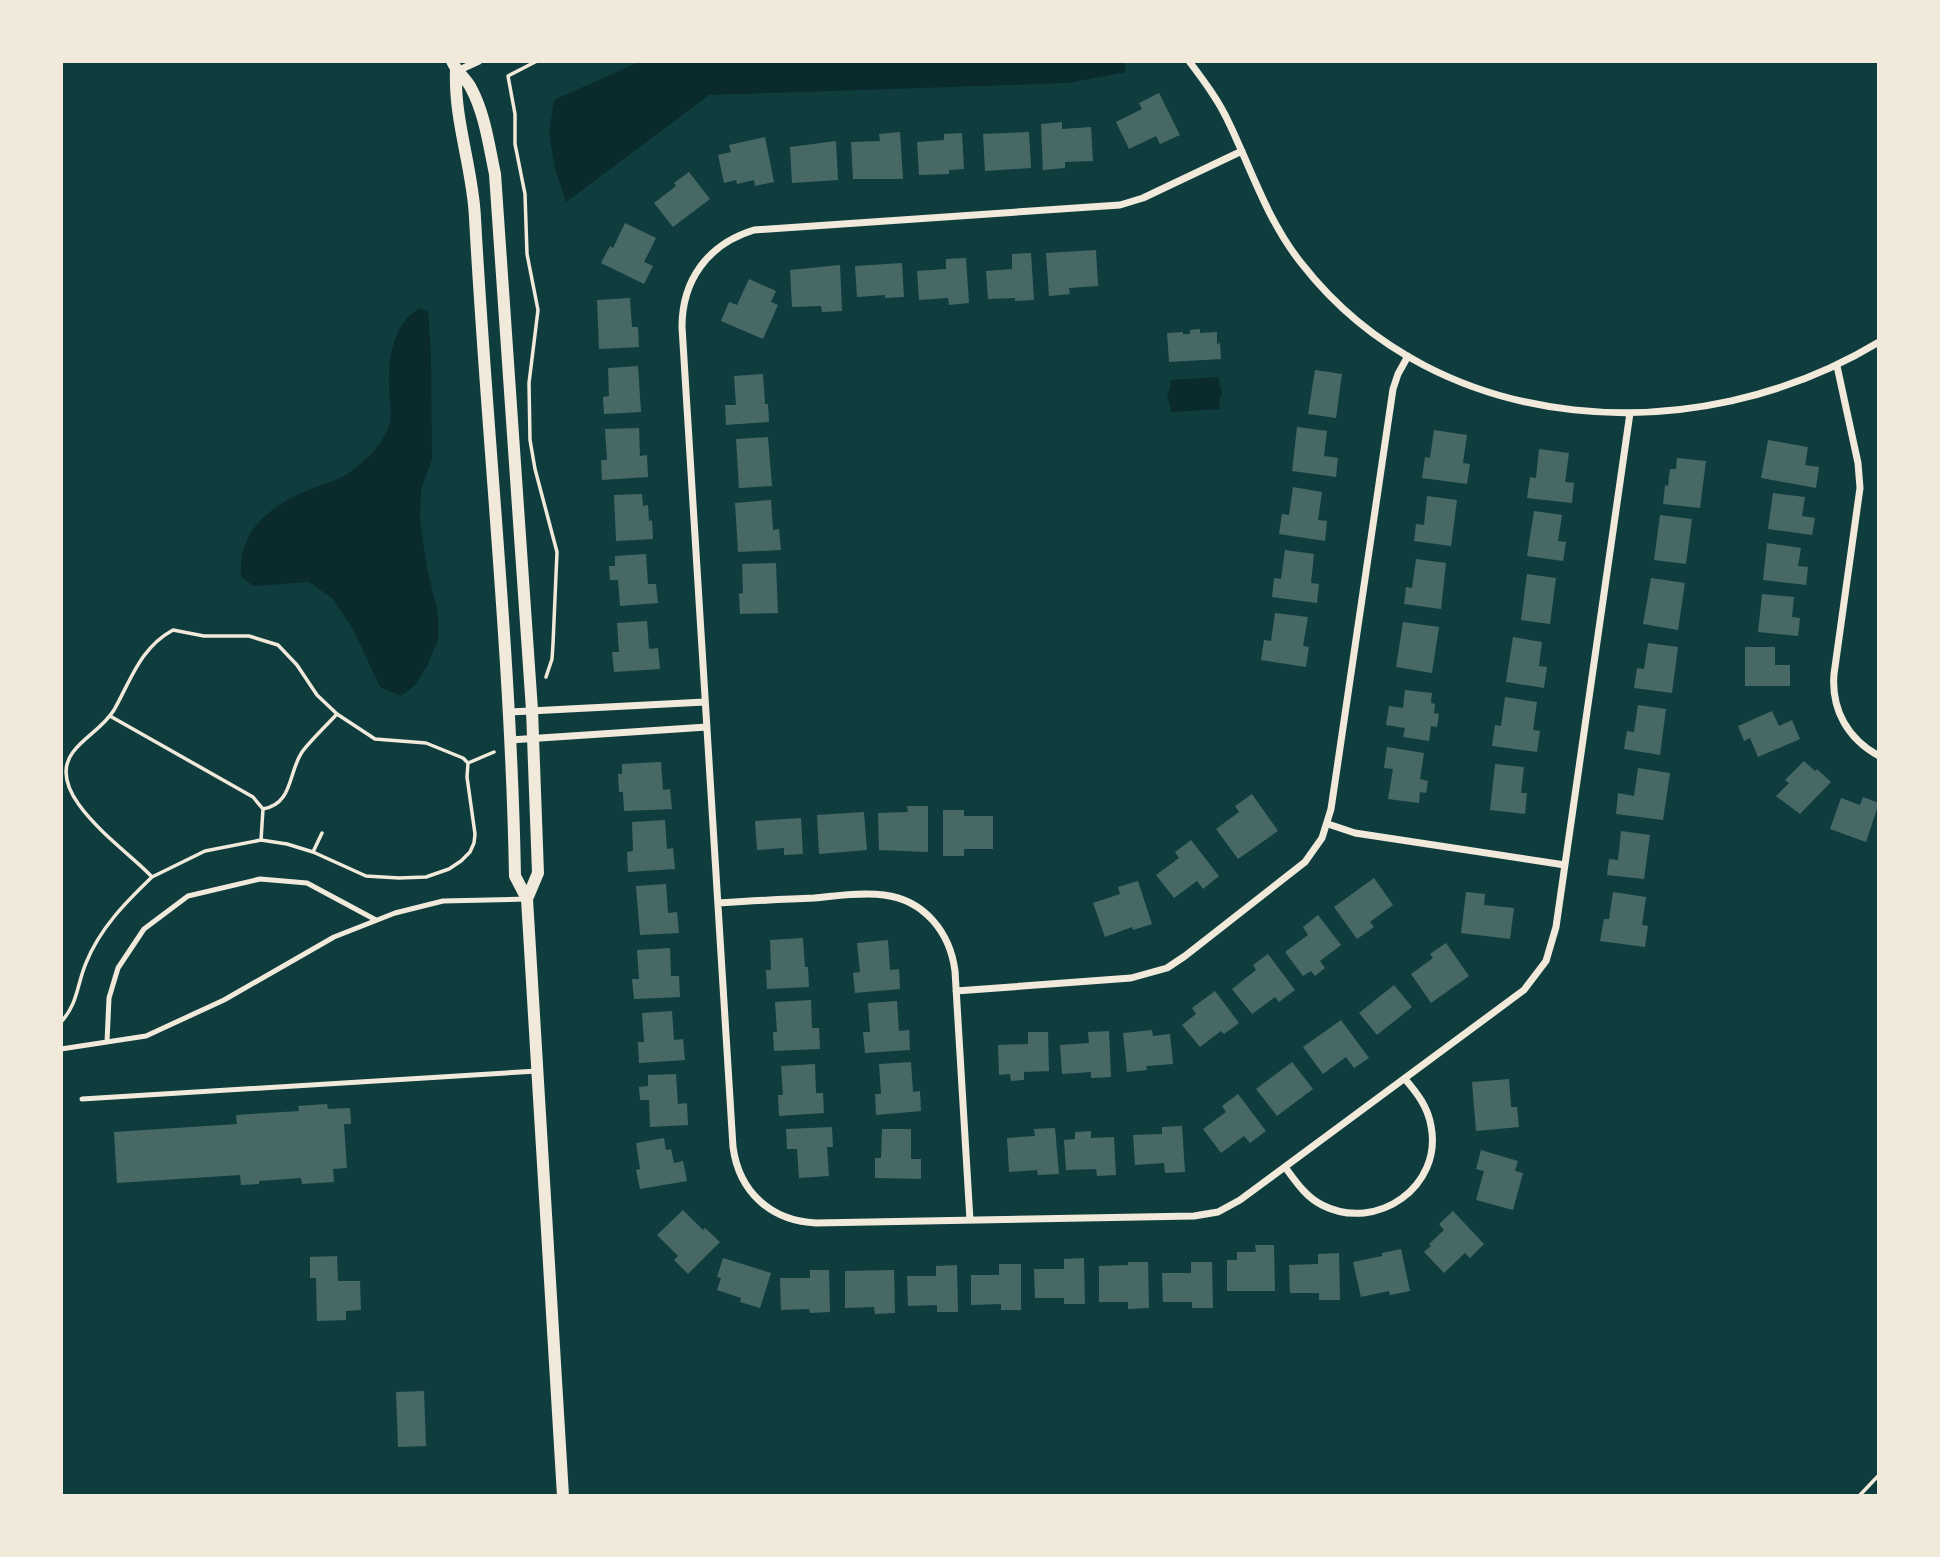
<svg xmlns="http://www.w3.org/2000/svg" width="1940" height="1557" font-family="Arial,sans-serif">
<rect width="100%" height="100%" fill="#0f3d3e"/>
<path fill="#0a2a2b" d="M641,61H1124L1126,72L1068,83L709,95L566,202L555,168L549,134L554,100Z
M420,308L428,312L431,354L432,460L421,489L420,520L427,569L438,613V640L427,666L415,685L401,696L380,687L353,629L333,599L309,582L253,586L241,576C238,528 272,505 313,488C321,485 330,483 338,479C350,474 363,462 372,453C381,443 388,433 390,420C392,410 389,398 389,388C388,359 393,323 420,308Z
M1218,377L1222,393L1219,401L1220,409L1172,412L1167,396L1170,388V380Z"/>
<path fill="#486865" d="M1159,93L1180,135L1160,144L1156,136L1129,149L1116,122L1142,109L1139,103Z
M1062,122V129L1091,127L1093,161L1065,162V168L1043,170L1041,124Z
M900,132L903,179H853L851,142L880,141L879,134Z
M1029,132L1031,168L985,171L983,134Z
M962,133L964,169L949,170V174L919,175L917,142L944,140V134Z
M765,137L774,182L755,186L754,180L737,184L736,180L724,183L718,155L731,152L729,145Z
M836,141L838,180L792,183L790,147Z
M689,172L710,199L673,227L654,203L676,186L674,183Z
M625,223L656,238L644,262L653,266L644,284L601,263L610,246L613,248Z
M1096,250L1098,286L1069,288L1070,294L1049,296L1046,253Z
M1031,253L1034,300L1015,301V298L988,299L986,271L1012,269V254Z
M966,258L969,303L949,305L948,298L919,300L917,271L946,269V259Z
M902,263L904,297L885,298V295L857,297L855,266Z
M840,265L842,311L822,312L821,306L792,307L790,270Z
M749,279L776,291L771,302L778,305L763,339L721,321L729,302L737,305Z
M630,298L632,327H638L639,347L599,349L597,300Z
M1200,329V333L1217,332V344L1220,343L1221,359L1169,362L1167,333L1183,332V334H1190V330Z
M638,366L641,412L604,414L603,397L609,396L608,368Z
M1315,370L1342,374L1336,418L1308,414Z
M763,374L765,404H768L769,422L726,425L725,405H736L734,376Z
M1297,427L1327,431L1324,456L1338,458L1336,477L1292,471Z
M639,428L640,456L647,455L648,477L602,480L601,460H607L605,429Z
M1434,430L1467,435L1463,463L1470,464L1467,484L1422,478L1425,457L1430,458Z
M768,437L772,486L739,488L736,439Z
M1768,440L1808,447L1805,465L1819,467L1816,488L1761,478Z
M1539,449L1569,453L1565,482L1574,483L1572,503L1527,498L1530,477L1536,478Z
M1677,458L1706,461L1700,508L1663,504L1665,485L1668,486L1670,469H1676Z
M1293,487L1322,492L1318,520L1327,521L1325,541L1279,534L1282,514L1289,515Z
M1773,493L1805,497L1802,516L1815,518L1812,535L1768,529Z
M642,494L643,506L648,505L649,521L652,520L653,539L616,541L614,495Z
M1427,496L1457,500L1451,546L1414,541L1416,524L1424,525Z
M771,500L773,530L779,529L781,550L738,552L735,503Z
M1534,511L1562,515L1558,541L1566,542L1563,561L1527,556Z
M1660,515L1692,519L1686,564L1654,560Z
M1767,543L1801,548L1798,566L1808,567L1806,585L1763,580Z
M1285,550L1314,554L1311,583L1319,584L1317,603L1272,597L1274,578L1281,579Z
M646,554L648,584H656L658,603L620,606L618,580H610L609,566H615V556Z
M1416,559L1446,563L1441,609L1404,604L1406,587L1412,588Z
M776,563L778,613L740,614L739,594L743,593L742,564Z
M1527,574L1556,578L1550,624L1521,620Z
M1651,578L1685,583L1678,630L1643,624Z
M1762,594L1794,597L1792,617L1800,618L1798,636L1758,632Z
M1275,613L1308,617L1303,646L1309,647L1306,667L1261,660L1264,640L1271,641Z
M647,621L649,649L658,648L660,669L614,672L612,652H619L617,623Z
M1403,622L1439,627L1432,673L1396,667Z
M1513,637L1542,642L1539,666L1547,667L1544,688L1506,682Z
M1648,643L1678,647L1672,693L1634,688L1637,668L1644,669Z
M1745,647H1775V665H1790V686H1745Z
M1405,690L1432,693L1431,703L1435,704L1434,713L1439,714L1437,727L1431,726L1429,741L1403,737L1405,728L1386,725L1389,706L1403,708Z
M1505,697L1537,702L1533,730L1540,731L1537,752L1492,746L1495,725L1501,726Z
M1638,705L1666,709L1660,755L1624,749L1627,731L1634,732Z
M1772,711L1779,726L1792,720L1800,739L1758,757L1750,738L1744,741L1738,726Z
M1387,747L1424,753L1420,779L1428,781L1426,793L1420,792L1419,803L1388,799L1393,769L1384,768Z
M1804,761L1815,771L1817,769L1831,782L1800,814L1776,796L1789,783L1785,780Z
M661,762L663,790L670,789L672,809L624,811L623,792H619L618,774H622V764Z
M1495,764L1524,767L1521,793H1527L1525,814L1490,810Z
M1638,768L1670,773L1663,820L1616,814L1618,793L1634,796Z
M1252,794L1278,831L1238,859L1216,829L1239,812L1235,806Z
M1863,797L1879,803L1866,842L1830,829L1841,798L1860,805Z
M907,806H928V852L879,850L878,813L908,812Z
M943,810H964V816H993V849H964V856H943Z
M864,812L867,850L819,854L817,815Z
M801,818L803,854L784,855V848L757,850L755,821Z
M665,820L667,849L673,848L675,869L628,872L627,852L633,851L632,822Z
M1621,831L1650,835L1644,879L1607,875L1609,859L1618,860Z
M1191,840L1219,876L1203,889L1197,881L1174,898L1156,875L1179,858L1175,852Z
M1374,878L1393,905L1370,922L1374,927L1357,939L1334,907Z
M1138,881L1152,924L1133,930L1132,927L1105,937L1093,903L1120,894L1118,887Z
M666,884L668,913L677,912L679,933L640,935L636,886Z
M1466,892L1485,894L1484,905L1514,908L1510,939L1461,933Z
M1613,892L1646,897L1642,925L1648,926L1645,947L1600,941L1604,919H1609Z
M1318,915L1341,945L1320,961L1325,968L1315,976L1311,971L1303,976L1285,952L1308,935L1303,927Z
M803,938L805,967H808L809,987L767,989L766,970H771L770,940Z
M888,940L890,970L899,969L900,989L855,993L853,973L860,972L857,943Z
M1446,943L1469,976L1431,1003L1411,974L1433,958L1430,954Z
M670,948L671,976H679L680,997L634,999L632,979H639L637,950Z
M1268,954L1295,990L1279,1002L1275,997L1252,1014L1232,989L1256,970L1253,965Z
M1394,985L1412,1007L1377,1035L1359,1013Z
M1215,991L1239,1023L1224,1034L1221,1031L1200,1047L1182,1025L1196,1014L1192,1008Z
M811,1000L812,1028H819L820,1049L774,1051L773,1032H777L775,1002Z
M897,1001L899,1031L909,1030L910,1050L865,1053L863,1032H870L868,1003Z
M672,1011L674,1040L683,1039L685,1060L639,1063L638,1042H644L642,1013Z
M1341,1020L1369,1058L1354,1068L1346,1057L1323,1074L1303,1047Z
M1152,1030L1153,1036L1170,1034L1173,1064L1146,1066L1147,1070L1127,1072L1123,1033Z
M1109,1031L1111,1077L1091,1078V1072L1062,1074L1060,1045L1089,1043L1088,1032Z
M1028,1032H1048L1049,1071L1024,1072V1080L1011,1081L1010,1074L999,1075L998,1045L1028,1044Z
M911,1062L913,1092L920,1091L921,1111L876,1115L875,1094H881L879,1064Z
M1292,1062L1313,1089L1277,1116L1256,1089Z
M815,1064L816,1093H823L824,1113L779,1116L778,1095H783L781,1066Z
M676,1074L678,1104L687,1103L688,1125L650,1127L649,1100H640L639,1087L648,1086V1075Z
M1509,1079L1511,1107H1517L1519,1127L1476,1131L1472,1082Z
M1238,1094L1266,1131L1250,1143L1244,1136L1221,1153L1203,1129L1226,1112L1222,1106Z
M327,1104L328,1109L350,1108L351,1124H344L347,1168L333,1169L334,1182L302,1184L301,1178L259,1181V1184L241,1185L240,1175L117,1183L114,1132L237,1124L236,1115L299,1111L298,1106Z
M1182,1126L1185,1172L1165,1173L1164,1163L1135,1165L1133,1135L1162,1134V1127Z
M832,1127L833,1147H827L829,1176L799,1178L797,1149H787L786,1129Z
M1055,1128L1059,1174L1038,1175L1037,1170L1009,1172L1007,1138L1035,1136L1034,1129Z
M882,1129H911V1159H921V1179L875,1178V1158H881Z
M1091,1131V1138L1114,1137L1116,1175L1097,1176L1096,1169L1066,1170L1064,1140L1075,1139V1132Z
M664,1138L666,1150L671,1149L674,1163L683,1161L687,1181L640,1189L636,1170L640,1169L636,1143Z
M1481,1150L1518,1161L1515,1171L1523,1173L1513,1210L1476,1200L1484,1171L1476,1169Z
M683,1210L703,1230L705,1228L720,1242L688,1274L674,1260L678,1256L657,1235Z
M1453,1211L1484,1244L1470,1258L1465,1253L1444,1273L1424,1252L1431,1246L1429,1244L1444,1230L1439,1224Z
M1255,1245H1274L1275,1291H1227V1260H1237V1252H1256Z
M1401,1249L1410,1291L1390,1295L1389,1291L1361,1297L1353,1262L1382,1256V1253Z
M1339,1253L1340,1300H1319V1293H1290L1289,1265L1318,1264V1254Z
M337,1256L338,1281H360L361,1310L346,1311V1320L317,1321L316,1278H310V1257Z
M723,1258L771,1273L760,1308L740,1302L741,1298L717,1290L721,1278L717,1277Z
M1084,1258L1085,1304H1064V1298H1035L1034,1269H1064V1259Z
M1128,1262H1148L1149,1308L1128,1309V1302H1099V1266L1128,1265Z
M1191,1262H1212L1213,1308H1192V1302H1163L1162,1273H1191Z
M999,1264H1021V1310H1001V1304L971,1305V1275H999Z
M957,1265L958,1312H937V1305L908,1306L907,1276H936V1266Z
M810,1270H829L830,1312L810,1313L809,1309L781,1310L780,1278H810Z
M894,1270L895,1313L875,1314L874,1307L845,1308V1271Z
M424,1391L426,1446L398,1447L396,1392Z"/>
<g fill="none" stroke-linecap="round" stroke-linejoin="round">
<path stroke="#f1e9da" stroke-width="3.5" d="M537,61L508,76L515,114V144L525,194L527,254L538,310L529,383L530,440L535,469L557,552L553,644L552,659L546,677
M110,716L253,797L263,809L261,840
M468,763L467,777L475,834L474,843L470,852L461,861L449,869L426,877L399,878L366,876L313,852L287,844L261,840L205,851L152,877C128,850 41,794 73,752C85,736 103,728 114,710C131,680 140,648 173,630L204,636H249L278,645L297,665L317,695L337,714L375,739L426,743L463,758L468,763L494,752
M263,809C293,804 288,773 302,752C312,739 325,727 336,715
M313,852L322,833
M61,1022C78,1004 77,984 86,963C100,928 126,902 152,877
M1859,1496L1879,1475"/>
<path stroke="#f1e9da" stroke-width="5" d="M107,1042L109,998L118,968L144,929L188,896L260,879L307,883L376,920
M61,1049L146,1036L224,1000L334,937L395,913L443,901L527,899
M82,1099L537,1071"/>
<path stroke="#f1e9da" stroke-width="7" d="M1189,61C1204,81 1219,101 1229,123C1252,171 1268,222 1302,264C1439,439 1697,452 1879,342
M457,71L479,61
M1242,151L1143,198L1120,205L754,230C708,244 682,280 682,327L733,1147C739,1192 771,1221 816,1223L1194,1216L1218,1212L1240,1200L1524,990L1546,961L1556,927L1630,413
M1837,366L1858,463L1860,488L1834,674C1831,710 1848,739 1879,756
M510,712L705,702
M510,740L707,727
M1328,824L1355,833L1565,865
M718,903C750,901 782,899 814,898C837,896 861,892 884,895C924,900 950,932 955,971L970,1220
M956,991L1131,978L1167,968L1185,956L1305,862L1322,838L1331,809L1393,389L1398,374L1408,356
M1285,1167C1296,1182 1306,1197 1322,1205C1377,1233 1443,1186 1431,1126C1428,1107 1417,1093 1405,1079"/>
<path stroke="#f1e9da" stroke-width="12" d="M452,61C457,73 466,78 471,88C485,114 489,146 495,174L532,710L538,873L527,899
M456,71C454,121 473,169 475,218C487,438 511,656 515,876L527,899L563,1496"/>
</g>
<rect width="1940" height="1557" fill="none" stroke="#f1e9da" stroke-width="126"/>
</svg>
